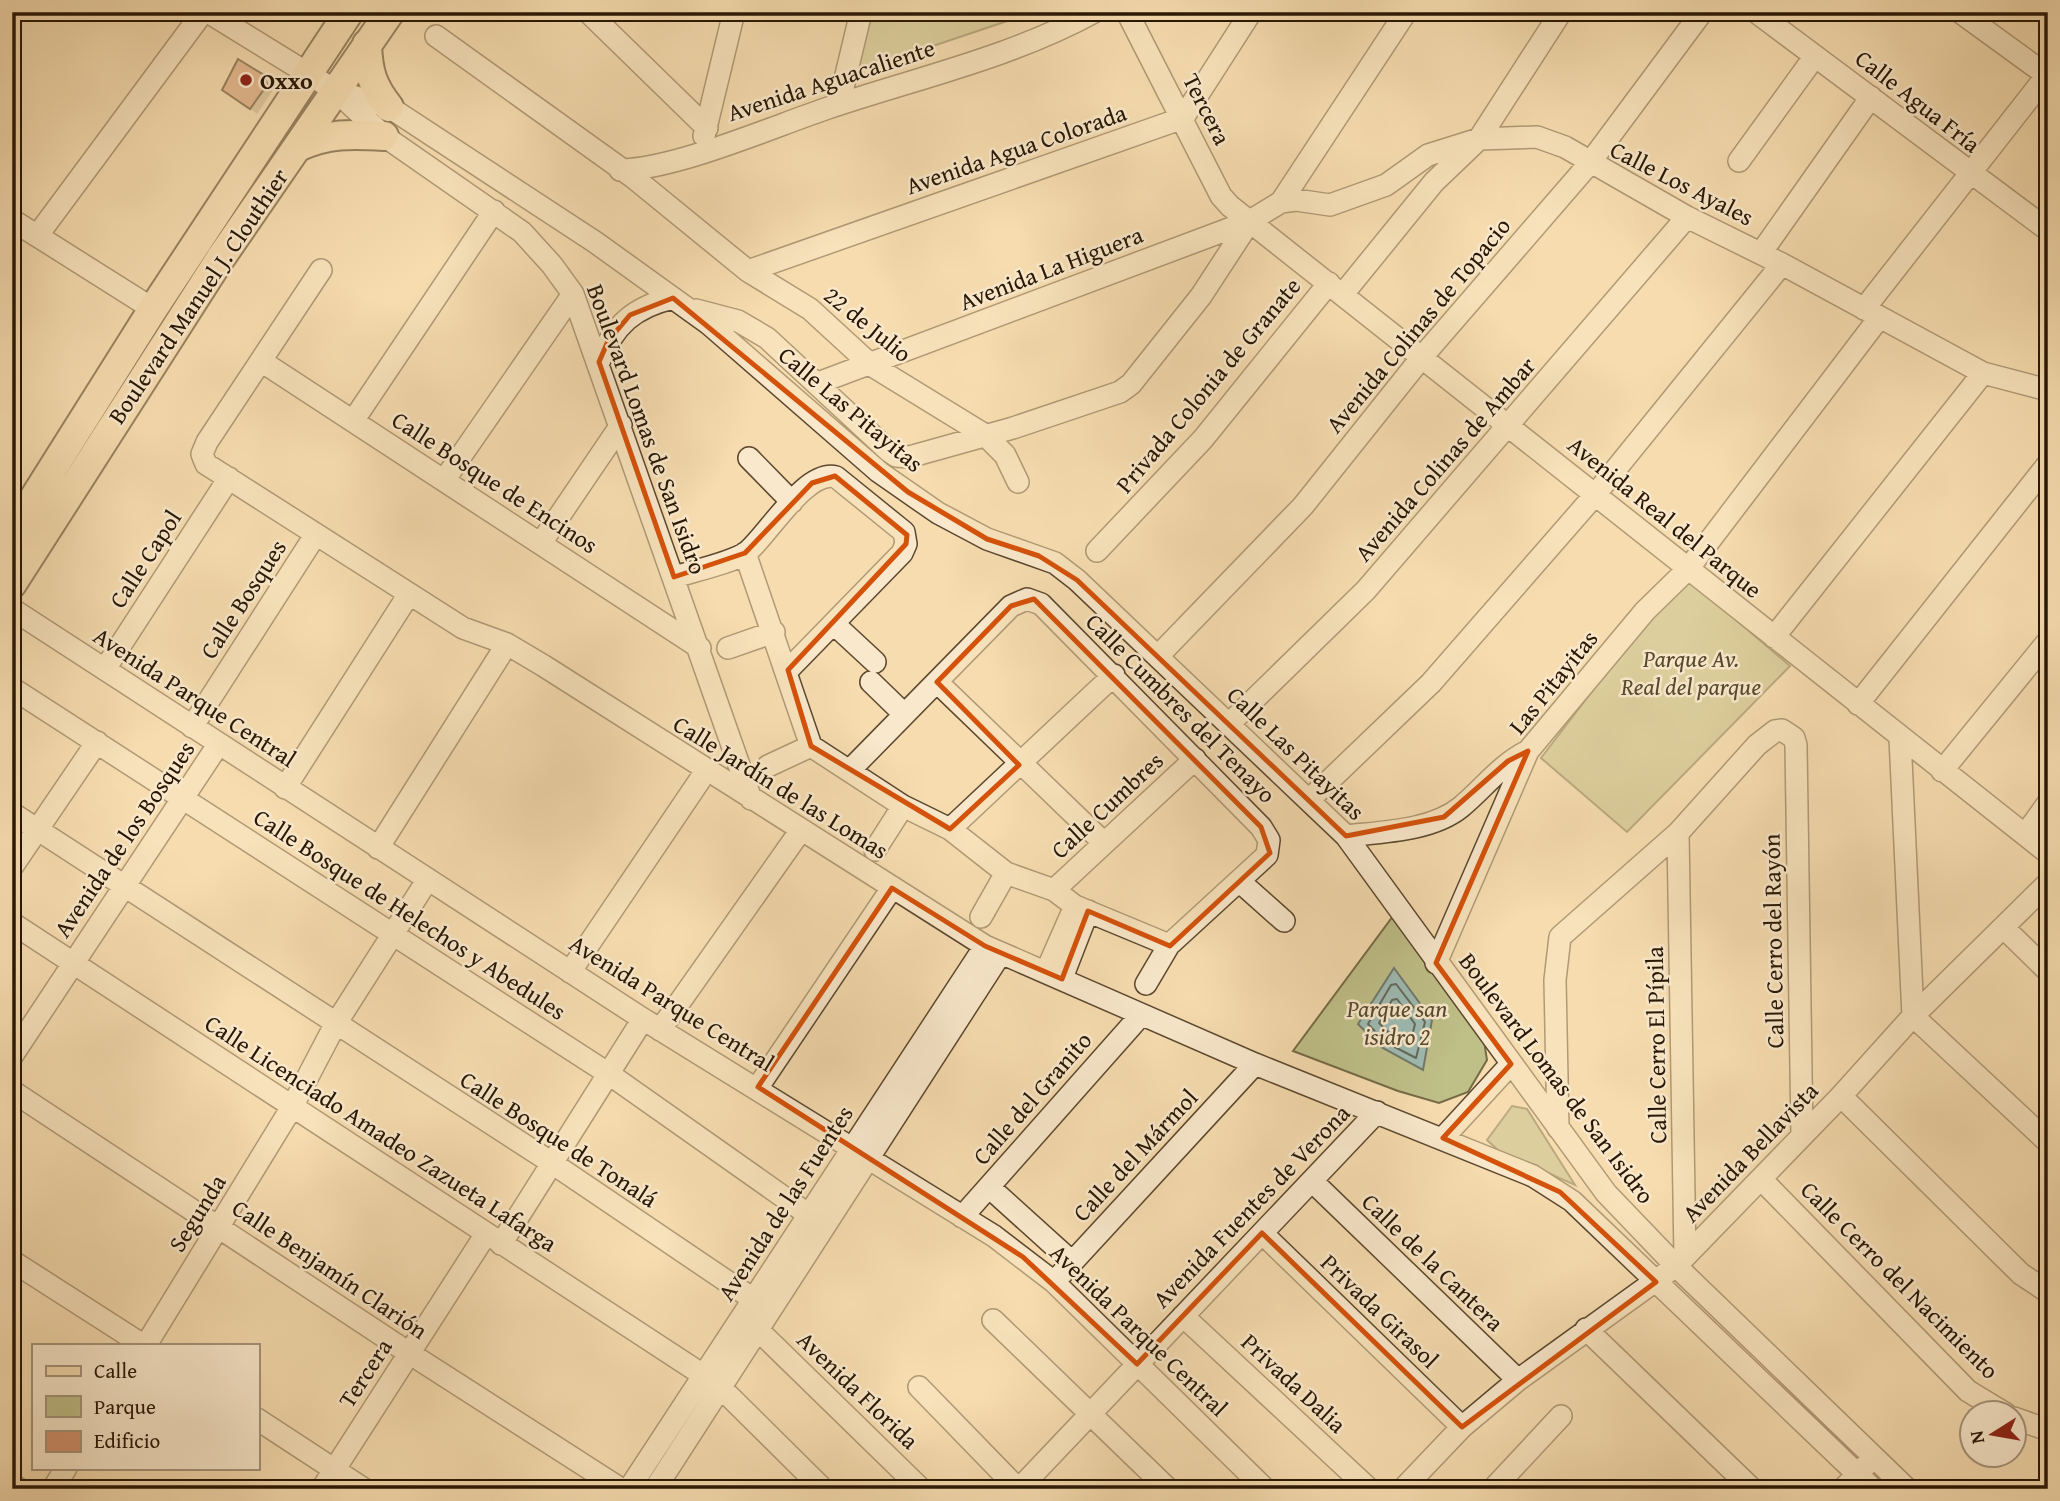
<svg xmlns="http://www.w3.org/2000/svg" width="2060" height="1501" font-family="'Gentium Book Plus',serif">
<rect width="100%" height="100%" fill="#f6dcaf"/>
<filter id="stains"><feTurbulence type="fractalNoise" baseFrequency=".00286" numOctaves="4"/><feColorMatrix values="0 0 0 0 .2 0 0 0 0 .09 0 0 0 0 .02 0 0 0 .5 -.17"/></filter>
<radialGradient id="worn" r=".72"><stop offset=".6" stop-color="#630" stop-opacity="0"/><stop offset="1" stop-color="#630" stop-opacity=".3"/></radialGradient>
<path fill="#bfbf88" stroke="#746b46" stroke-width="2" d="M865,12H1034L850,74Z
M1682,574L1790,666L1627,832L1541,758Z
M1399,908L1483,1034L1487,1060L1468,1092L1439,1103L1398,1091L1293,1051Z
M1512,1106L1527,1109L1575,1185L1499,1151L1487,1140Z"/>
<path fill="#9ebab2" stroke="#6f796c" stroke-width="2" d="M1394,968L1432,1020L1423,1070L1381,1047L1358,1024Z"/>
<path fill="#0003" d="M263,76L270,83L272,92L257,114L224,89Z"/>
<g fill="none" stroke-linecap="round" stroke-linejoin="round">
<path stroke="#63685b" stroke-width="2" d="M1396,984L1425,1022L1416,1058L1385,1042L1368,1024L1391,985Z
M1397,999L1415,1024L1410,1044L1391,1035L1379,1023L1392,1000Z"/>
</g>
<path fill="#d1916c" stroke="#281704" stroke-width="2" d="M238,59L264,75L267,85L250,109L222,90Z"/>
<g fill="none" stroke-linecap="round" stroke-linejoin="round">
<g stroke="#5c482f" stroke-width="24">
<path id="minor" d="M208,12L336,91L384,136L522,232L552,265L573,294L751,799
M588,12L707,128
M1127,12L1221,196L1230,206L2048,853
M1756,12L2048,230
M1960,12L2048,76
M436,36L634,178L748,271L810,309L871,365L985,435L1005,455L1018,482
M336,91L389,107L595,242L709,324L879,472L938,513L987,539L1055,563L1077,580L1346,836L1606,1193L1676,1266L1907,1489
M839,104L861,12
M704,136L734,12
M1739,161L1815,56
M620,170C676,169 772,127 828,108C917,78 1012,57 1094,12
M1281,202L1296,200L1330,205L1386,185L1428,155L1479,139L1537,137L1565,147L1687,217L1782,264L1983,373L2048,390
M12,220L153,309
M37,236L203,12
M1761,253L1871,97
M321,270L207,442L202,454L206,464L463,628L507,644L544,666L985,946L1255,1064L1533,1176L1572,1201L1873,1489
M748,271L1183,118L1251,12
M1343,294L1434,182L1479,139L1561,12
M1864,309L2048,74
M696,310L738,321L767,338L889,451L896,456L909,457L1013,428L1120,392L1131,384L1201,296L1250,221
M261,361L700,648
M599,362C614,325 634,307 673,298
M818,383L1250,221L1281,202L1406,12
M353,421L494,211
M749,458L792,502
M445,479L573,294
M541,543L621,425
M1097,551L1203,439L1329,283
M745,553L811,746L903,806L950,829L1006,873L1054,890L1075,906L1169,945
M674,577C693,571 732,563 747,552C768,535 806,469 836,477L904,532L906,544L902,553L788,670
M12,609L643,1019L994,1236L1054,1282L1265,1489
M834,624L875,662
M1774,637L1983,373
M728,648L774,632
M1158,656L1303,506L1422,357L1589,164L1702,12
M105,669L229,478
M871,682L904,714
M937,682L1104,843
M12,688L609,1074L809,1215
M1858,704L2048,464
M1230,723L1366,590L1687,217
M192,727L316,534
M1900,738L1913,1016L2048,1142
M768,766L811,746
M850,770L1011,606L1027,599L1041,604L1261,827L1269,840L1267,855L1169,945L1146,984
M1942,771L2048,641
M285,788L409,594
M1309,800L1431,683L1594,496L1782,264
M12,813L552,1163L753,1299
M950,829L1114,675
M1678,833L1685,1257
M2025,835L2048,803
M1346,836C1381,832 1432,831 1461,807C1484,788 1500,765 1528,751
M378,848L507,644
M875,850L903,806
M12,867L97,742
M1239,881L1284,921
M1054,890L1195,759
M981,917L1006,873
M12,923L703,1375L720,1387L823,1489
M2004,928L2048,971
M1436,963L1528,751L1645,611L1688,569L1879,318
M570,972L706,771
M1046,972L1075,906
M1062,978L1088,911
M660,1030L801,830
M12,1056L218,745
M758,1087L892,888
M12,1091L409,1353L621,1489
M1841,1096L2021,1274L2048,1292
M1558,1128L1555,980L1560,937L1678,833L1757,745L1775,731L1782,730L1794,738L1796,745L1802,1136
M1443,1138L1511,1064
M1761,1179L1968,1391L2006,1414
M1312,1181L1518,1380
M989,1187L1072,1262
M962,1217L1141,1015
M1262,1233L1462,1427
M501,1244L643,1019
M12,1261L143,1345
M1054,1282L1255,1064
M1183,1316L1369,1489
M993,1320L1168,1489
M1586,1329L1752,1489
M758,1330L921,1489
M146,1345L292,1107L335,1025L428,879
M919,1387L1018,1489
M2014,1418L2048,1430
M257,1419L364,1489
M12,1484L19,1489
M53,1489L66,1468
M322,1489L486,1234
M629,1489L985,946
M655,1489L1001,953
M1019,1489L1377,1112
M1403,1489L1462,1427L1518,1380L1676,1266L1841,1096L1913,1016L2048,883
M1493,1489L1561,1416
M1843,1489L1867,1464"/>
</g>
<g stroke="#281704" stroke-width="32">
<path id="major" d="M367,44C368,71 372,86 389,107
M298,147C327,133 352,134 384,136
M12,533L153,309L349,12
M12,584L220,259L390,12"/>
</g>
<use href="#minor" stroke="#f9e8cb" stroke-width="21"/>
<use href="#major" stroke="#f6dcaf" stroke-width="28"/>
</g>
<path d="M0 0H2060V1501H0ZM673,298L908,492L987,539L1039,556L1077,580L1346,836L1444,817L1508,761L1528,751L1436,963L1511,1064L1443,1138L1560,1192L1656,1282L1462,1427L1262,1233L1137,1364L1023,1257L758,1087L892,888L985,946L1062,979L1088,911L1170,946L1270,853L1261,827L1034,599L1011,606L937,682L1019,765L950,829L811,746L788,670L906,544L907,535L835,476L812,483L745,553L674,577L599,362L608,341L630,315Z" fill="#f6dcaf" fill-opacity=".55" fill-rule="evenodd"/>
<path fill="none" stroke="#d5520b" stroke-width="5" stroke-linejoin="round" d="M673,298L908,492L987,539L1039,556L1077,580L1346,836L1444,817L1508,761L1528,751L1436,963L1511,1064L1443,1138L1560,1192L1656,1282L1462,1427L1262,1233L1137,1364L1023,1257L758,1087L892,888L985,946L1062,979L1088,911L1170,946L1270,853L1261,827L1034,599L1011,606L937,682L1019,765L950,829L811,746L788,670L906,544L907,535L835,476L812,483L745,553L674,577L599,362L608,341L630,315Z"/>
<circle fill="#8f2418" stroke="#f9e8cb" stroke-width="2.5" cx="246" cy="80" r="7"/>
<g text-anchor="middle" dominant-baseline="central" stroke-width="5" stroke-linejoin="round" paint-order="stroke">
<g font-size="24" font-weight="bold" fill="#281704" stroke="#f9e8cb" text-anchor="start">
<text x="260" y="80">Oxxo</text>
</g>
<g font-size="24" fill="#281704" stroke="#f9e8cb">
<text transform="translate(831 80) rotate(-18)">Avenida Aguacaliente</text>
<text transform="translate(1918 101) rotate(38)">Calle Agua Fría</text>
<text transform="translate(1207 109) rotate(63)">Tercera</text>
<text transform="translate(1016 149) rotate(-19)">Avenida Agua Colorada</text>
<text transform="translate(1682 183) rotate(27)">Calle Los Ayales</text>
<text transform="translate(1051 268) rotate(-21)">Avenida La Higuera</text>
<text transform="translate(198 296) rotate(-56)">Boulevard Manuel J. Clouthier</text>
<text transform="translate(868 324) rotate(39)">22 de Julio</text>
<text transform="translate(1418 325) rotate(-50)">Avenida Colinas de Topacio</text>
<text transform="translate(1208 385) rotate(-50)">Privada Colonia de Granate</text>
<text transform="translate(851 409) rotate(40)">Calle Las Pitayitas</text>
<text transform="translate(647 429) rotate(70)">Boulevard Lomas de San Isidro</text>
<text transform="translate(1445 459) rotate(-49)">Avenida Colinas de Ambar</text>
<text transform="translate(495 482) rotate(33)">Calle Bosque de Encinos</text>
<text transform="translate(1665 517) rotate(39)">Avenida Real del Parque</text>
<text transform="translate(145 559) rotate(-57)">Calle Capol</text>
<text transform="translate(243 599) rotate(-57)">Calle Bosques</text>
<text transform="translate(1553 682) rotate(-51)">Las Pitayitas</text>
<text transform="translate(195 697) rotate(33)">Avenida Parque Central</text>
<text transform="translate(1181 708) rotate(45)">Calle Cumbres del Tenayo</text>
<text transform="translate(1296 753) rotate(44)">Calle Las Pitayitas</text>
<text transform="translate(781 787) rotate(32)">Calle Jardín de las Lomas</text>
<text transform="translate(1107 805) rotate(-43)">Calle Cumbres</text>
<text transform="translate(124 839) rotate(-56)">Avenida de los Bosques</text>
<text transform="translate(410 914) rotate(33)">Calle Bosque de Helechos y Abedules</text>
<text transform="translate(1773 941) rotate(-91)">Calle Cerro del Rayón</text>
<text transform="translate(672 1003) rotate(32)">Avenida Parque Central</text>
<text transform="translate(1656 1045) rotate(-91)">Calle Cerro El Pípila</text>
<text transform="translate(1557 1078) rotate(53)">Boulevard Lomas de San Isidro</text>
<text transform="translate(1032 1098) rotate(-49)">Calle del Granito</text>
<text transform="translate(381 1133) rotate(33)">Calle Licenciado Amadeo Zazueta Lafarga</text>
<text transform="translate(559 1139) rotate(33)">Calle Bosque de Tonalá</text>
<text transform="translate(1750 1152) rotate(-46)">Avenida Bellavista</text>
<text transform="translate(1135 1155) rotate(-47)">Calle del Mármol</text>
<text transform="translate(785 1203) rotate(-57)">Avenida de las Fuentes</text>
<text transform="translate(1251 1206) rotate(-46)">Avenida Fuentes de Verona</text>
<text transform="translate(197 1213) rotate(-58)">Segunda</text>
<text transform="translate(1433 1262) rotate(44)">Calle de la Cantera</text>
<text transform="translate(330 1269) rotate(34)">Calle Benjamín Clarión</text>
<text transform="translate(1900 1280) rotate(45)">Calle Cerro del Nacimiento</text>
<text transform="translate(1380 1311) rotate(44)">Privada Girasol</text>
<text transform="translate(1139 1330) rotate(44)">Avenida Parque Central</text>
<text transform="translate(365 1373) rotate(-57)">Tercera</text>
<text transform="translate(1294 1383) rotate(43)">Privada Dalia</text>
<text transform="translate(858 1390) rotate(44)">Avenida Florida</text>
</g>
<g font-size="24" font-style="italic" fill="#55492c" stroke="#f9e8cb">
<text x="1691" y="658">Parque Av.<tspan x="1691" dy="28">Real del parque</tspan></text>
<text x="1397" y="1008">Parque san<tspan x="1397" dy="28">isidro 2</tspan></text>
</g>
</g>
<rect width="2060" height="1501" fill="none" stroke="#f6dcaf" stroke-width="42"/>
<rect x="14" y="14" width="2032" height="1473" fill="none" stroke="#281704" stroke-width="3.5"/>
<rect x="21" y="21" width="2018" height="1459" fill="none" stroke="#281704" stroke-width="2"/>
<rect x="32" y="1344" width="228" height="126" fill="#f9e8cb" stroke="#a5947b" stroke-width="2"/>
<rect x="46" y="1366" width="35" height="10" fill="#f6dcaf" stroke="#a5947b" stroke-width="2"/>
<text x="94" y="1378" font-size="21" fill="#281704">Calle</text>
<rect x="46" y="1396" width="35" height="21" fill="#bfbf88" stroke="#a5947b" stroke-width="2"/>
<text x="94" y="1414" font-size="21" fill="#281704">Parque</text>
<rect x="46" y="1431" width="35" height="21" fill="#d1916c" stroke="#a5947b" stroke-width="2"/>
<text x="94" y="1448" font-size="21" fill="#281704">Edificio</text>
<g transform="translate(1993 1434) rotate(259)"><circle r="33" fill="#f9e8cb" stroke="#a5947b" stroke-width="2"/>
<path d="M0-5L12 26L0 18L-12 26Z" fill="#8f2418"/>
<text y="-10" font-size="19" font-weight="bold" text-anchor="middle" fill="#281704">N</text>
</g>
<rect width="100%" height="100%" filter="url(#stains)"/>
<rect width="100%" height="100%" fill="url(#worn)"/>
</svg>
